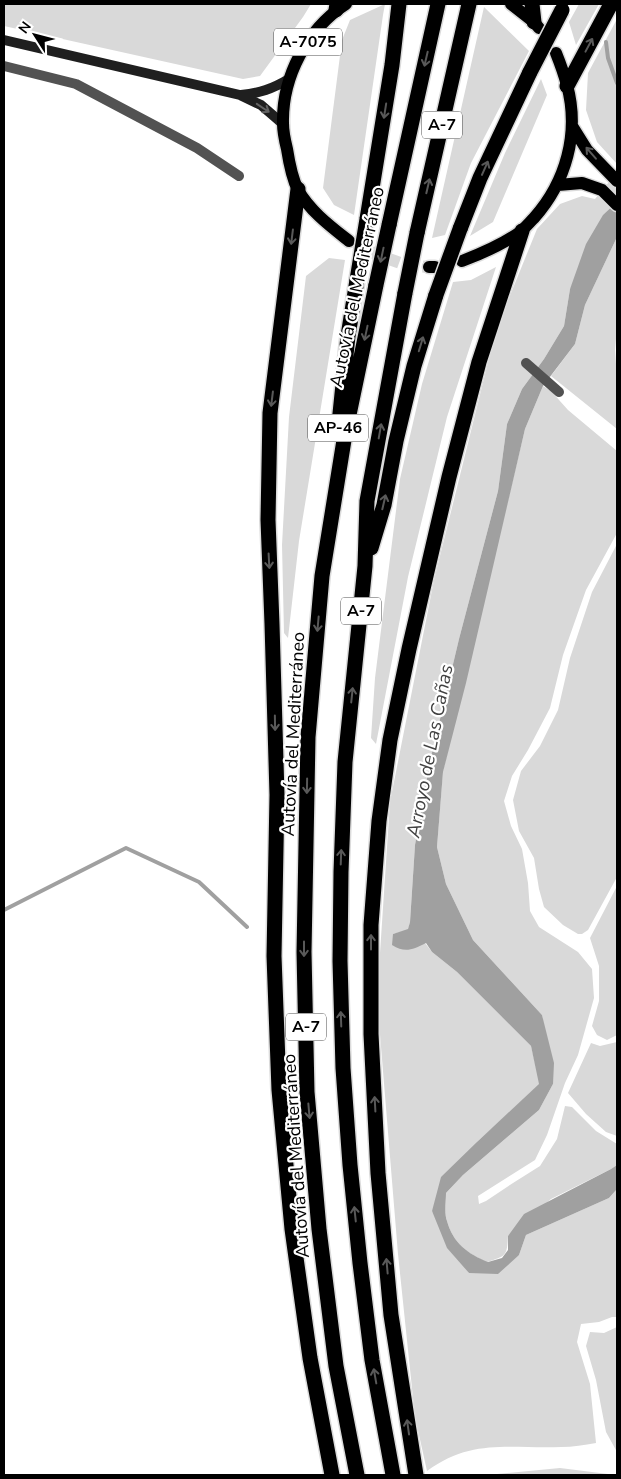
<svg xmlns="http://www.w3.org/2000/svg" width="621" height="1479" font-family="'Nunito Sans',sans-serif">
<rect width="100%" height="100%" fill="#fff"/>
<path fill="#d9d9d9" d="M4,4H311L303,17L260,76L243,79L4,26Z
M385,4L383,15L354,215L334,205L323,188L342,40L350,20Z
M579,4H599L576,45L569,22Z
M484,7L529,51L471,163L445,235L432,238Z
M617,19V164L597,142L586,110L588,73Z
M541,79L547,95L493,222L470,236L505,153Z
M617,172V202L570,289L564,326L544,359L522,389L507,424L498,491L459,639L430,761L415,845L410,922L408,930L393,934L425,943L432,952L457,972L531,1046L540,1084L478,1141L432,1211L469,1273L519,1255L526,1235L609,1198L617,1189V1317H612L599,1322L581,1324L577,1342L590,1384L596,1443C584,1445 573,1447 561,1447C510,1449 472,1438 427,1471L415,1417L398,1254L377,998L390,802L434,580L496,330L537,229L560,204L582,196L595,199Z
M617,237V327L615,350L617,378V429L551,376L575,344L585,305Z
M329,258L345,260L299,541L288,638L284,633L282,545L289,417L306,276Z
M496,267L447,417L408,577L376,744L371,738L375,678L400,479L422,384L453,282L471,280Z
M543,386L551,391L568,410L617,451V533L586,590L563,655L550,708L528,750L512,776L504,801L511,826L522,849L528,883L530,911L539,927L578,952L592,969L594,998L578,1055L565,1083L547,1135L535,1160L478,1196L479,1204L486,1201L513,1183L540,1166L557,1139L565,1106L572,1107L596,1131L617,1144V1165L611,1169L551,1199L508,1236C507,1256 506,1256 487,1262C468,1254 453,1243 447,1221C444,1213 446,1202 446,1193L463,1175L539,1110L553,1084L542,1015L473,940L446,884L437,847L443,771L525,429Z
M617,544V877L588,930L582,934H578L563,925L544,907L539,889L534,858L519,831L513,800L521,771L540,746L558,710L570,658L592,592Z
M617,886V1035L607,1040L597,1035L592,1026L599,1001V966L590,938Z
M617,1042V1136L606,1132L586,1114L568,1093L591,1043L600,1046Z
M617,1327V1452L606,1432L596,1380L586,1346L590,1332L604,1333Z
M560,1468L616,1475H497V1474Z"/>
<path fill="#a0a0a0" d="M617,202V237L585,305L575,344L543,386L525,429L466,683L443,772L437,847L446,884L473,940L542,1015L554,1063L553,1084L539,1110L463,1175L446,1193C446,1202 444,1213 447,1221C453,1243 468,1254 488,1262L502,1258L508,1250V1236L524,1214L611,1169L617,1165V1189L609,1198L526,1235L519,1255L498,1274L469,1273L447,1248L432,1211L441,1177L478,1141L539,1084L531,1046L457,972L432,952L426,943C412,950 405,953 392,945L393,934L408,929L410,922L415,845L430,761L459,639L498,491L507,424L522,389L544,359L564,326L570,289L586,244L603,215Z"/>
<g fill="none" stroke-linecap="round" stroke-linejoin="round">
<path stroke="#a0a0a0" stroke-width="4" d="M606,42L608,58L617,83
M4,910L126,848L199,882L247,927"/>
<path stroke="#d9d9d9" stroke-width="12" stroke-dasharray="12 6" stroke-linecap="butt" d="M355,244L378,255L406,265L429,267"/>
<g stroke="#dbdbdb" stroke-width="15">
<path id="primary" d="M346,4C307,29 282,77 283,123C283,132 285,141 287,149C289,162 292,178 298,190C310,211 330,226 349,241
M511,4L534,22L539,28
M572,126L587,150L617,181
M558,185L582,183L602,190L617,205
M462,261C483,253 502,245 520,232C525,228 530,222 534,218C566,182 580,133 567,85C564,74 560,63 556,53
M429,267H435"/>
</g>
<g stroke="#dbdbdb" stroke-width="18">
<path id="motorway" d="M532,4L534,22
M336,10L337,4
M567,86L611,4
M298,189L270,413L268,520L272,624L277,795L274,956L279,1090L292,1229L310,1358L332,1475
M367,219L392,65L399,4
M389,225L438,4
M460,229L480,178L530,72
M417,233L469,4
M339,423L348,336L357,280
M371,548L384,505L396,441L414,366L436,295
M357,1475L336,1366L319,1229L307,1092L304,952L308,737L322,576L345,434L376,285
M393,1475L372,1360L360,1263L350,1165L343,1068L340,961L341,872L345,762L365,566L367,501L405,293
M416,1475L391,1315L378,1173L371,1034V925L379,821L390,740L409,649L449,477L479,362L522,231"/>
</g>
<path stroke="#525252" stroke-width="10" d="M4,66L76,84L197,148L239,176
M526,363L559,392"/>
<path stroke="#1f1f1f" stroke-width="10" d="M4,40L240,95L261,105L283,124
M241,95C260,93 272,89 289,79"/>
<use href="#primary" stroke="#000" stroke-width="12"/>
<use href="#motorway" stroke="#000" stroke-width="15"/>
<g stroke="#dbdbdb" stroke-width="18" stroke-linecap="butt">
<path id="motorway-bridge" d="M530,72L562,10
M357,280L367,219
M376,285L389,225
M405,293L417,233
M436,295L460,229"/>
</g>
<use href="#motorway-bridge" stroke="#000" stroke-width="15"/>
</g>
<defs><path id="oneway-shaft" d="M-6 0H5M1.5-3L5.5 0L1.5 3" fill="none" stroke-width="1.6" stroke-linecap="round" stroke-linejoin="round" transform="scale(1.25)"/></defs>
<g stroke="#595959">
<use href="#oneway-shaft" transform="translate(589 45) rotate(-62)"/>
<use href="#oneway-shaft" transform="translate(426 59) rotate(103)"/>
<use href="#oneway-shaft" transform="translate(385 111) rotate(99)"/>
<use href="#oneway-shaft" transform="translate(591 153) rotate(-131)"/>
<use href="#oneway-shaft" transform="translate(485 168) rotate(-66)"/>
<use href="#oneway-shaft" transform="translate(428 186) rotate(-77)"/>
<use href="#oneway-shaft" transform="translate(292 237) rotate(97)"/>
<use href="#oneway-shaft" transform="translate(382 255) rotate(102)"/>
<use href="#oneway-shaft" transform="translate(366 333) rotate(102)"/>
<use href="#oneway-shaft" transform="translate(421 344) rotate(-73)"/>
<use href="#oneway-shaft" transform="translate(272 399) rotate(97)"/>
<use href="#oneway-shaft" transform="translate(380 431) rotate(-80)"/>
<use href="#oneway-shaft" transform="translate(384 502) rotate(-77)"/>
<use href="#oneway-shaft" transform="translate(269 561) rotate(87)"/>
<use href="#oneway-shaft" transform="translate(318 624) rotate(95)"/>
<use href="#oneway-shaft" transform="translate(352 695) rotate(-84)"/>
<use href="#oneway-shaft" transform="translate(275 723) rotate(89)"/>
<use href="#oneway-shaft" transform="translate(307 786) rotate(91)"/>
<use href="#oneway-shaft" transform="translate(341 857) rotate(-88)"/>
<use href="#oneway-shaft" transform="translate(371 942) rotate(-90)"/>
<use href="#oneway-shaft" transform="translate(304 949) rotate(90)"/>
<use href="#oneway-shaft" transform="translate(341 1019) rotate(-92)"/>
<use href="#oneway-shaft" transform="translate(375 1104) rotate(-93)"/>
<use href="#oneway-shaft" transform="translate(309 1111) rotate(85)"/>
<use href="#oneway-shaft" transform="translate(355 1214) rotate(-96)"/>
<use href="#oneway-shaft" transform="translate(387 1266) rotate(-95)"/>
<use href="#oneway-shaft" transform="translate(375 1376) rotate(-100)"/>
<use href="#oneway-shaft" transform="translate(408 1427) rotate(-98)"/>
</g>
<use stroke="#626262" href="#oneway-shaft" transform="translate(263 108) rotate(34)"/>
<g text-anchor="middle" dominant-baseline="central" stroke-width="4.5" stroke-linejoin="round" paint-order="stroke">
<g fill="#fff" stroke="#4c4c4c" stroke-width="1">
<rect x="274" y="28.5" width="68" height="27" rx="4"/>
<rect x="422" y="111.5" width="40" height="27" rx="4"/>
<rect x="308" y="414.5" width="60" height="27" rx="4"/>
<rect x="341" y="597.5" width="40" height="27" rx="4"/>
<rect x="286" y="1013.5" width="40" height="27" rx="4"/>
</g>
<g font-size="16" font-weight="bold" fill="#000">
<text x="308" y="42">A-7075</text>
<text x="442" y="125">A-7</text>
<text x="338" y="428">AP-46</text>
<text x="361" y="611">A-7</text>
<text x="306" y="1027">A-7</text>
</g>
<g font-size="18" fill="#000" stroke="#fff">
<text transform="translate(357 287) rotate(-78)">Autovía del Mediterráneo</text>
<text transform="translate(293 734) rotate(-87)">Autovía del Mediterráneo</text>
<text transform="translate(296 1156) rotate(-94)">Autovía del Mediterráneo</text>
</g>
<g font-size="19" font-style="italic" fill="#414141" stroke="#fff">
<text transform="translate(430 751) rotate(-79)">Arroyo de Las Cañas</text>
</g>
</g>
<rect width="621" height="1479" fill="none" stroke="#000000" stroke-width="10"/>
<g transform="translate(35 35) rotate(306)" stroke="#ffffff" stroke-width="4" paint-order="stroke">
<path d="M0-4L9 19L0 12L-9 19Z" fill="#000000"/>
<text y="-8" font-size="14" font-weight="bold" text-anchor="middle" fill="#000000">N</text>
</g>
</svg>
